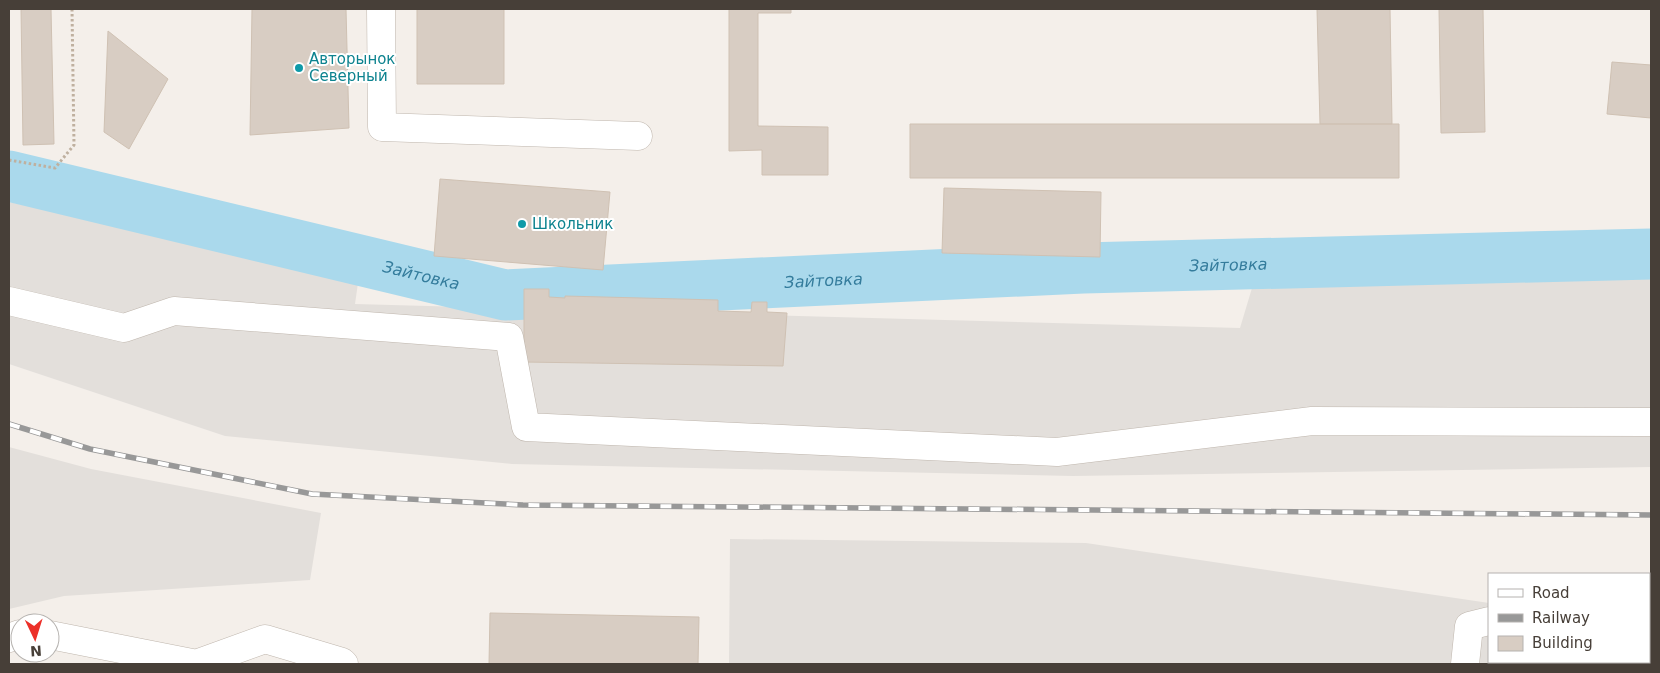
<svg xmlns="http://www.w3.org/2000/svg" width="1660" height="673" font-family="'DejaVu Sans',sans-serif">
<rect width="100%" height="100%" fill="#f4efea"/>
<path fill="#e3dfdb" d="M9,202L359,276L355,304L1240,328L1255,278L1651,267V467L1073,476L512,464L225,436L9,364Z
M9,447L91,469L321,513L310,580L64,596L9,609Z
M730,539L1086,543L1489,603V664H729Z"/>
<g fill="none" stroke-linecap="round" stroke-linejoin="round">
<path stroke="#aad9ec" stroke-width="51" id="s1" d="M9,176L505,295L1083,268L1651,254"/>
</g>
<path fill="#d8cdc3" stroke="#cfc1b3" d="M21,9H51L54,144L23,145Z
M252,9H346L349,128L250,135Z
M417,9H504V84H417Z
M729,9H791V13H758V126L828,127V175H762V150L729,151Z
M1317,9H1390L1392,124H1320Z
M1439,9H1483L1485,132L1441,133Z
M108,31L168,79L129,149L104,132Z
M1612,62L1651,65V118L1607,114Z
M910,124H1399V178H910Z
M440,179L610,192L603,270L434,256Z
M944,188L1101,192L1100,257L942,253Z
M524,289H549V297L565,298V296L718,300V311L751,312L752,302H767V312L787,313L783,366L524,362Z
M490,613L699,617L698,664H489Z
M1649,628H1651V664H1549V662H1649Z"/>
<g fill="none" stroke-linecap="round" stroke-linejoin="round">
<g stroke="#bfb6ad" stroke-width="29">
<path id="minor" d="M381,9L382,127L638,136
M9,301L124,328L174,311L509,337L526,427L1057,452L1312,421L1651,422
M1649,591L1651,592
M50,635L197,664
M9,638L20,634
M196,664L265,639L342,662L344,664
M1465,664L1469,626L1489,621"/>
</g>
<path stroke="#bfb09f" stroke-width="3" stroke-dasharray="2.5 2.5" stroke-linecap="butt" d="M9,160L55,168L74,145L72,9"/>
<use href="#minor" stroke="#fff" stroke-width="28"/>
<g stroke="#989898" stroke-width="5.5">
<path id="rail" d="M9,424L90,449L312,494L523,505L1651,515"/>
</g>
<use href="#rail" stroke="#fff" stroke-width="4" stroke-dasharray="11" stroke-linecap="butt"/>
</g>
<g fill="#0f9aa8" stroke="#fff" stroke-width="2">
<circle cx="299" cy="68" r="5"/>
<circle cx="522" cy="224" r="5"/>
</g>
<g text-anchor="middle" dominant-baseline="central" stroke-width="4" stroke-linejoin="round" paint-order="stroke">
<g font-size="15" fill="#0d838f" stroke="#fff" text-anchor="start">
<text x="309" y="59">Авторынок<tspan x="309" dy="17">Северный</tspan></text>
<text x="532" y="224">Школьник</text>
</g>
<g font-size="16" font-style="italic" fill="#347c9c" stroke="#fff">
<text stroke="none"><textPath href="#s1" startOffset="1234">Зайтовка</textPath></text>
<text stroke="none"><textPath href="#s1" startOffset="424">Зайтовка</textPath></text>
<text stroke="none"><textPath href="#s1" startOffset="829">Зайтовка</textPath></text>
</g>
</g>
<rect width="1660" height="673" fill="none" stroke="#473f38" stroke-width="20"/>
<rect x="1488" y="573" width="162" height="90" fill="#ffffff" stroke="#b5b2af"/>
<rect x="1498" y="589" width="25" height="8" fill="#ffffff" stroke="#b5b2af"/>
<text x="1532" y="598" font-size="15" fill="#473f38">Road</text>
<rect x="1498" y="614" width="25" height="8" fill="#989898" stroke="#b5b2af"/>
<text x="1532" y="623" font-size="15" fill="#473f38">Railway</text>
<rect x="1498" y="636" width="25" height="15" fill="#d8cdc3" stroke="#b5b2af"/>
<text x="1532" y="648" font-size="15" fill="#473f38">Building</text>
<g transform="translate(35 638) rotate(176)"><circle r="24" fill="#ffffff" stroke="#b5b2af"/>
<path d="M0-4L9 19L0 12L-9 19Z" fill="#ec3029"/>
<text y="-8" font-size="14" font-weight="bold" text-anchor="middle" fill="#473f38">N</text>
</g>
</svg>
